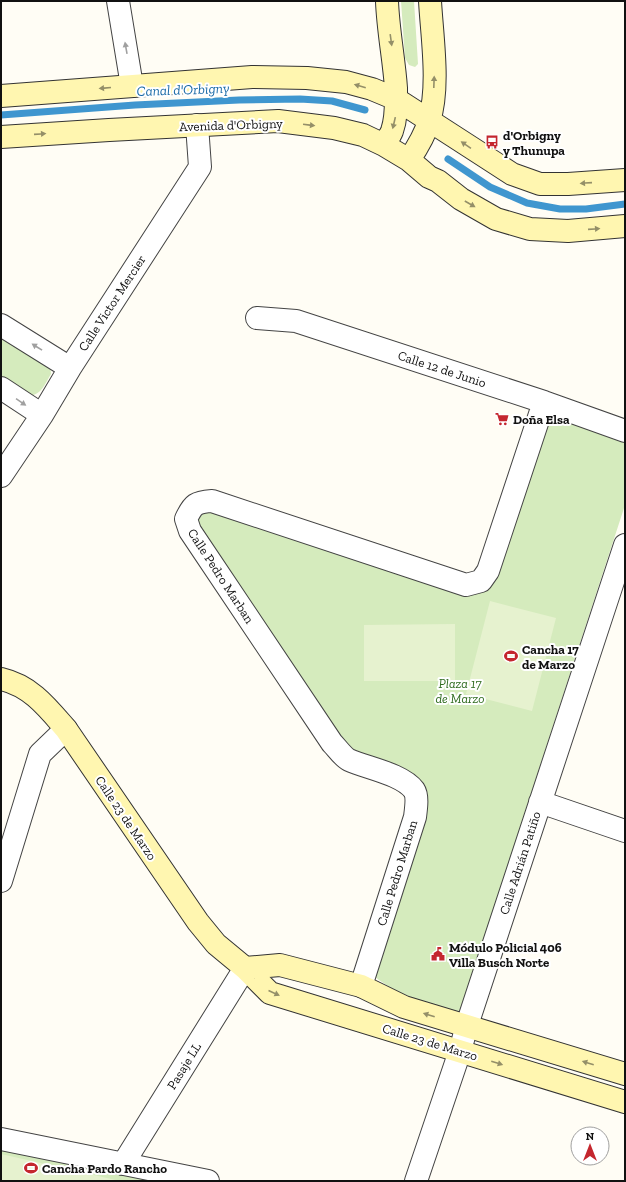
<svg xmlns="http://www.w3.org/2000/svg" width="626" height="1182" font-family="'Zilla Slab',serif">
<rect width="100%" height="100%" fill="#fffdf5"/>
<path fill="#d5ebbd" d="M401,1H414L418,64L415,67L409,65L405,58Z
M1,333L50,365L51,374C46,382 41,396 30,395L1,377Z
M554,417L625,439V505L471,978L459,1012H453C426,1002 396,995 374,976L423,801L352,754L199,534L197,520L204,513L210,511L463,592L498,574L549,423Z
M1,1145L174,1181H1Z"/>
<path fill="#e6f2cf" d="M490,601L556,618L532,711L466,694Z
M455,624V681H364V625Z
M1,1154L120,1181H1Z"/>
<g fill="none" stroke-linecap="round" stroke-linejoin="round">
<path stroke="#3f96cf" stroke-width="7" d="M1,115L135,105L239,100L300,99L332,101L365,110
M448,159L490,187L527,203L560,209H586L625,204"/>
<g stroke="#444" stroke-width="24">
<path id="street" d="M118,1L132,86
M257,318L296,321L544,402L625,431
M1,325L70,368
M1,388L42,415
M1,476L42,415L70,368L200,167L197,125
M540,802L625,831
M1,881L40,754L66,729
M361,986L415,817C416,809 418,796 414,790C402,774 367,768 349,760C343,757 337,748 332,743L190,531L186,519C193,504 196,502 212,501L466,585L481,581L488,571L492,559L544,402
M1,1139L208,1181
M123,1164L245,968
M416,1181L460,1051L467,1025L625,545"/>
</g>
<g stroke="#333" stroke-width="24">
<path id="secondary" d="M1,96L252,77L307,78L346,82L372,89L396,99L512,174L540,184H568L625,180
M1,137L109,130L278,121L334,128L363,135L384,145L409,160L429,177L438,181L461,199L496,219L530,229L568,231L625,226
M384,145C387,140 390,136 392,131C397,117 396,102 396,88C394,59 388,30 387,1
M409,160C417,148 425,135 429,121C440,87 432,37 430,1
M1,679C31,686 47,707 66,729L198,922L216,944L245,968L270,993L625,1102
M245,968L280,965L361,986L404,1007L625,1074"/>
</g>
<use href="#street" stroke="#fff" stroke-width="22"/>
<use href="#secondary" stroke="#fff6b0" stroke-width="22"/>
</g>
<defs><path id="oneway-solid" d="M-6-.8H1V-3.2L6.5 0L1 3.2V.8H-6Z"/></defs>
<g fill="#948f68">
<use href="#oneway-solid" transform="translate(391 40) rotate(82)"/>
<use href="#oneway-solid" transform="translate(434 82) rotate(-88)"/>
<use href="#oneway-solid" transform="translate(360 86) rotate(-164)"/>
<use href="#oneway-solid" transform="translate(105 88) rotate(175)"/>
<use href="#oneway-solid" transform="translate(394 123) rotate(103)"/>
<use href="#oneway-solid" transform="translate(309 125) rotate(7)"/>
<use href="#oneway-solid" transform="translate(40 134) rotate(-4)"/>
<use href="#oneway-solid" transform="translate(466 145) rotate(-146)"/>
<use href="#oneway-solid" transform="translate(586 183) rotate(176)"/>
<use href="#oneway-solid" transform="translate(470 204) rotate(30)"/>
<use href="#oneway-solid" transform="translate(594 229) rotate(-4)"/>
<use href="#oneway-solid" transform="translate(274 993) rotate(24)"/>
<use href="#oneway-solid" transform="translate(429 1015) rotate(-162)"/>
<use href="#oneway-solid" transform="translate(497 1063) rotate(17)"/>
<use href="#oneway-solid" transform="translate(588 1063) rotate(-163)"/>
</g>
<g fill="#a0a0a0">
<use href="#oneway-solid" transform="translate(126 48) rotate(-100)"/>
<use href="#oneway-solid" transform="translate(37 347) rotate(-148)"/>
<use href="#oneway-solid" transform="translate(21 402) rotate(34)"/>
</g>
<defs>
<g id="bus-bare" transform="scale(1.08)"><path d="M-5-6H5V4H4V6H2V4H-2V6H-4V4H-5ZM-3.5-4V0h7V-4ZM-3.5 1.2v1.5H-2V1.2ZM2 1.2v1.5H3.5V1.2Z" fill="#c4262e" stroke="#fff" stroke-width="2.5" paint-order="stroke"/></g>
<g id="supermarket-bare" transform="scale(1.08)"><path d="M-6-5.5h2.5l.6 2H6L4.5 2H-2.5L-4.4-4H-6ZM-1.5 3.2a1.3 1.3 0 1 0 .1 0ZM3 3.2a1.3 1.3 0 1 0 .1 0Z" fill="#c4262e" stroke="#fff" stroke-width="2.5" paint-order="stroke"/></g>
<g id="stadium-bare" transform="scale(1.08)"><path d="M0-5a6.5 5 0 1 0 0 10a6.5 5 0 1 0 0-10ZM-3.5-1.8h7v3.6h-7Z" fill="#c4262e" stroke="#fff" stroke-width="2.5" paint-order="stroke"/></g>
<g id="civic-bare" transform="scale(1.08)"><path d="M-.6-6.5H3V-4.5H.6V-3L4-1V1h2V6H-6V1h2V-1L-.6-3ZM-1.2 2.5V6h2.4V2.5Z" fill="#c4262e" stroke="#fff" stroke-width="2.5" paint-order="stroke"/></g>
</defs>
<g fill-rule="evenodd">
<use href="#bus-bare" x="492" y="142"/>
<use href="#supermarket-bare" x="502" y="419"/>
<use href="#stadium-bare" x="511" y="656"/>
<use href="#civic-bare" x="438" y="954"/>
<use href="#stadium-bare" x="31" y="1168"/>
</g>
<g text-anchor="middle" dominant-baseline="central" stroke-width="4" stroke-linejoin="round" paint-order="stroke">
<g font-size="13" fill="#111" stroke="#fff">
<text transform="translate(231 125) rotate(-2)">Avenida d'Orbigny</text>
<text transform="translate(112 303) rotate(-57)">Calle Victor Mercier</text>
<text transform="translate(442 369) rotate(18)">Calle 12 de Junio</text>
<text transform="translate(221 576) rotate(57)">Calle Pedro Marban</text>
<text transform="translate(126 818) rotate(56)">Calle 23 de Marzo</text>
<text transform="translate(520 863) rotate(-72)">Calle Adrián Patiño</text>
<text transform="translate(397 873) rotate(-73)">Calle Pedro Marban</text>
<text transform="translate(430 1042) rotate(17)">Calle 23 de Marzo</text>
<text transform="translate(184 1066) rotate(-58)">Pasaje LL</text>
</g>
<g font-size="13" font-weight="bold" fill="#111" stroke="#fff" text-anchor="start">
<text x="503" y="135">d'Orbigny<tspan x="503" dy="15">y Thunupa</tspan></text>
<text x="513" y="419">Doña Elsa</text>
<text x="522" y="649">Cancha 17<tspan x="522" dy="15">de Marzo</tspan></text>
<text x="449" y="947">Módulo Policial 406<tspan x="449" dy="15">Villa Busch Norte</tspan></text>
<text x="42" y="1168">Cancha Pardo Rancho</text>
</g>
<g font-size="13" font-style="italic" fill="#2f6b1f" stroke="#fff">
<text x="460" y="683">Plaza 17<tspan x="460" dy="15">de Marzo</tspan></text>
</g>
<g font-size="14" font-style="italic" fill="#1768a6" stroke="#fff">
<text transform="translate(183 90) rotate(-2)">Canal d'Orbigny</text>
</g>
</g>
<rect width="626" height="1182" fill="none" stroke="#111111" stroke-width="4"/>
<g transform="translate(590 1146)"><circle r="19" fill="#ffffff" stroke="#a0a0a0"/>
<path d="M0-3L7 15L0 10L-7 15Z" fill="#c4262e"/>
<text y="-6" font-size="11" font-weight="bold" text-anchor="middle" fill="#111111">N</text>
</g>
</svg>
